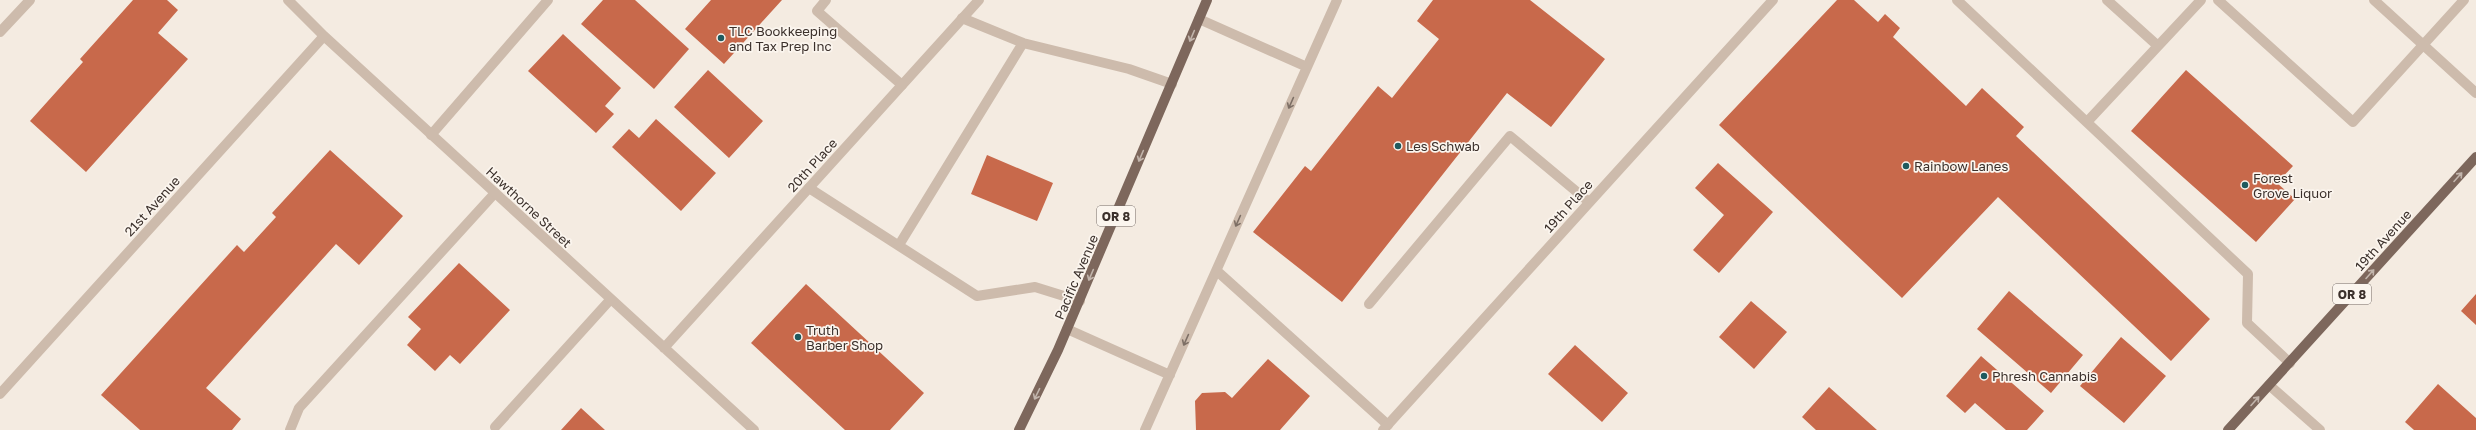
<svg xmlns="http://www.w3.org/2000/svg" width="2476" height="430" font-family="'Golos Text',sans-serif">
<rect width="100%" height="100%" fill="#f4ebe1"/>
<path fill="#c8694b" d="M133,0H167L178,10L158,33L188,59L86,172L30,121L83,62L80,59Z
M603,0H635L689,49L654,89L581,24Z
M711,0H782L724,64L685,29Z
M1433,0H1530L1605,59L1551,127L1507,93L1342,302L1253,232L1305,166L1311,171L1378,86L1392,98L1439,39L1417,21Z
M1837,0H1854L1878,22L1885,14L1900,28L1893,37L1966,106L1982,88L2024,127L2016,136L2210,319L2171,361L1998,197L1902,298L1719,125Z
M563,34L621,88L605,106L614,114L596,133L528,71Z
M708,70L763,121L729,158L674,107Z
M2186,70L2293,166L2277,183L2295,199L2256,242L2131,131Z
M656,119L716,173L681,211L612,147L629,129L639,138Z
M330,150L403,216L359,265L336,244L206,388L241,419L232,430H140L101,395L237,245L244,252L276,217L272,213Z
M987,155L1053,183L1037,221L971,194Z
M1718,163L1773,212L1719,273L1693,250L1724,215L1695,188Z
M459,263L510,310L460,364L450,355L435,371L407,345L421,329L408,317Z
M806,284L924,393L890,430H845L751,343Z
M2009,291L2083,355L2051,393L1977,329Z
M2476,294V325L2461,311Z
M1751,301L1787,332L1754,369L1719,337Z
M2121,337L2166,376L2124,423L2080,386Z
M1575,345L1628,393L1602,422L1548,374Z
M1981,356L2044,411L2027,430H2006L1975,403L1965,413L1946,396Z
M1268,359L1310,396L1280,430H1196L1195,401L1202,393L1225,392L1232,398Z
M2438,384L2476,418V430H2414L2405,422Z
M1829,387L1877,430H1816L1802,417Z
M581,408L605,430H561Z"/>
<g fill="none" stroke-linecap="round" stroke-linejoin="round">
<path stroke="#cdbbac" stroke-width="10" d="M826,0L817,11L902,85
M1957,0L2248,274L2247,323L2290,363
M2107,0L2158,46
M2218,0L2353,122L2464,0
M2374,0L2476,93
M962,18L1023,43
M1199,19L1307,67
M0,32L30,0
M2087,122L2201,0
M431,135L548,0
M809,188L977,296L1035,287L1080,301
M899,245L1023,43L1129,69L1172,84
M1217,271L1388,425
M1369,304L1510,136L1589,202
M1067,329L1170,375
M2269,385L2320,430
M495,427L610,300
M290,430L299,408L495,193
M1145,430L1337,0"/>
<path stroke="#cdbbac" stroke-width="10" d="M288,0L324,36L754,430
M664,348L979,0
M0,394L324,36
M1383,430L1773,0"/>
<path stroke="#7d675c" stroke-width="10" d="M1019,430L1058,350L1207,0
M2228,430L2476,157"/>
</g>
<defs><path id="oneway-shaft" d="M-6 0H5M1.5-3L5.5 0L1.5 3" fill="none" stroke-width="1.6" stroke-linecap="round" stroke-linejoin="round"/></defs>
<g stroke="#c2b5ac">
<use href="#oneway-shaft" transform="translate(1192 36) rotate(113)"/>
<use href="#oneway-shaft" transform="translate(1141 156) rotate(113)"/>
<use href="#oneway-shaft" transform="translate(2458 177) rotate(-48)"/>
<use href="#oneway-shaft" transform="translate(2370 274) rotate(-48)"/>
<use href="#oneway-shaft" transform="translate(1091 275) rotate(113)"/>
<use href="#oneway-shaft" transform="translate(1037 394) rotate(116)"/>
<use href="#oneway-shaft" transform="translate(2255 401) rotate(-48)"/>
</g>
<g stroke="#7d6f65">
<use href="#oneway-shaft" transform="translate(1291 103) rotate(114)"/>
<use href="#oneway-shaft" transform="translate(1238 221) rotate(114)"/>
<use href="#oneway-shaft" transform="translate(1186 340) rotate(114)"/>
</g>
<g fill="#1f5a5e" stroke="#fbf5ee" stroke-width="1.5">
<circle cx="721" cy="38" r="4"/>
<circle cx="1398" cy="146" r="4"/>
<circle cx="1906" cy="166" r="4"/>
<circle cx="2245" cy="185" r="4"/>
<circle cx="798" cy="337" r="4"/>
<circle cx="1984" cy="376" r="4"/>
</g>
<g text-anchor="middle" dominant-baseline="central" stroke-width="3.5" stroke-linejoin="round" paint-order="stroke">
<g fill="#fbf5ee" stroke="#756b66" stroke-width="1">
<rect x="1097" y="206" width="38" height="20" rx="3"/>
<rect x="2333" y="284" width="38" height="20" rx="3"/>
</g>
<g font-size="12" font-weight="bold" fill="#3b302b">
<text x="1116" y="216">OR 8</text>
<text x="2352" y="294">OR 8</text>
</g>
<g font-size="13" fill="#3b302b" stroke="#fbf5ee" text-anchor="start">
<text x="729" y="31">TLC Bookkeeping<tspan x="729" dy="15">and Tax Prep Inc</tspan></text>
<text x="1406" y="146">Les Schwab</text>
<text x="1914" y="166">Rainbow Lanes</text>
<text x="2253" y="178">Forest<tspan x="2253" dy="15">Grove Liquor</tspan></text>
<text x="806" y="330">Truth<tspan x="806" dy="15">Barber Shop</tspan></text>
<text x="1992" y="376">Phresh Cannabis</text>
</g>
<g font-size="13" fill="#3b302b" stroke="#fbf5ee">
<text transform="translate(812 165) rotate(-48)">20th Place</text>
<text transform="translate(152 206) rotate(-48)">21st Avenue</text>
<text transform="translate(1568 206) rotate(-48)">19th Place</text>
<text transform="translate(529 207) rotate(43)">Hawthorne Street</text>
<text transform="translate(2383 240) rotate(-48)">19th Avenue</text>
<text transform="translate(1076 277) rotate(-67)">Pacific Avenue</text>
</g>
</g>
</svg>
